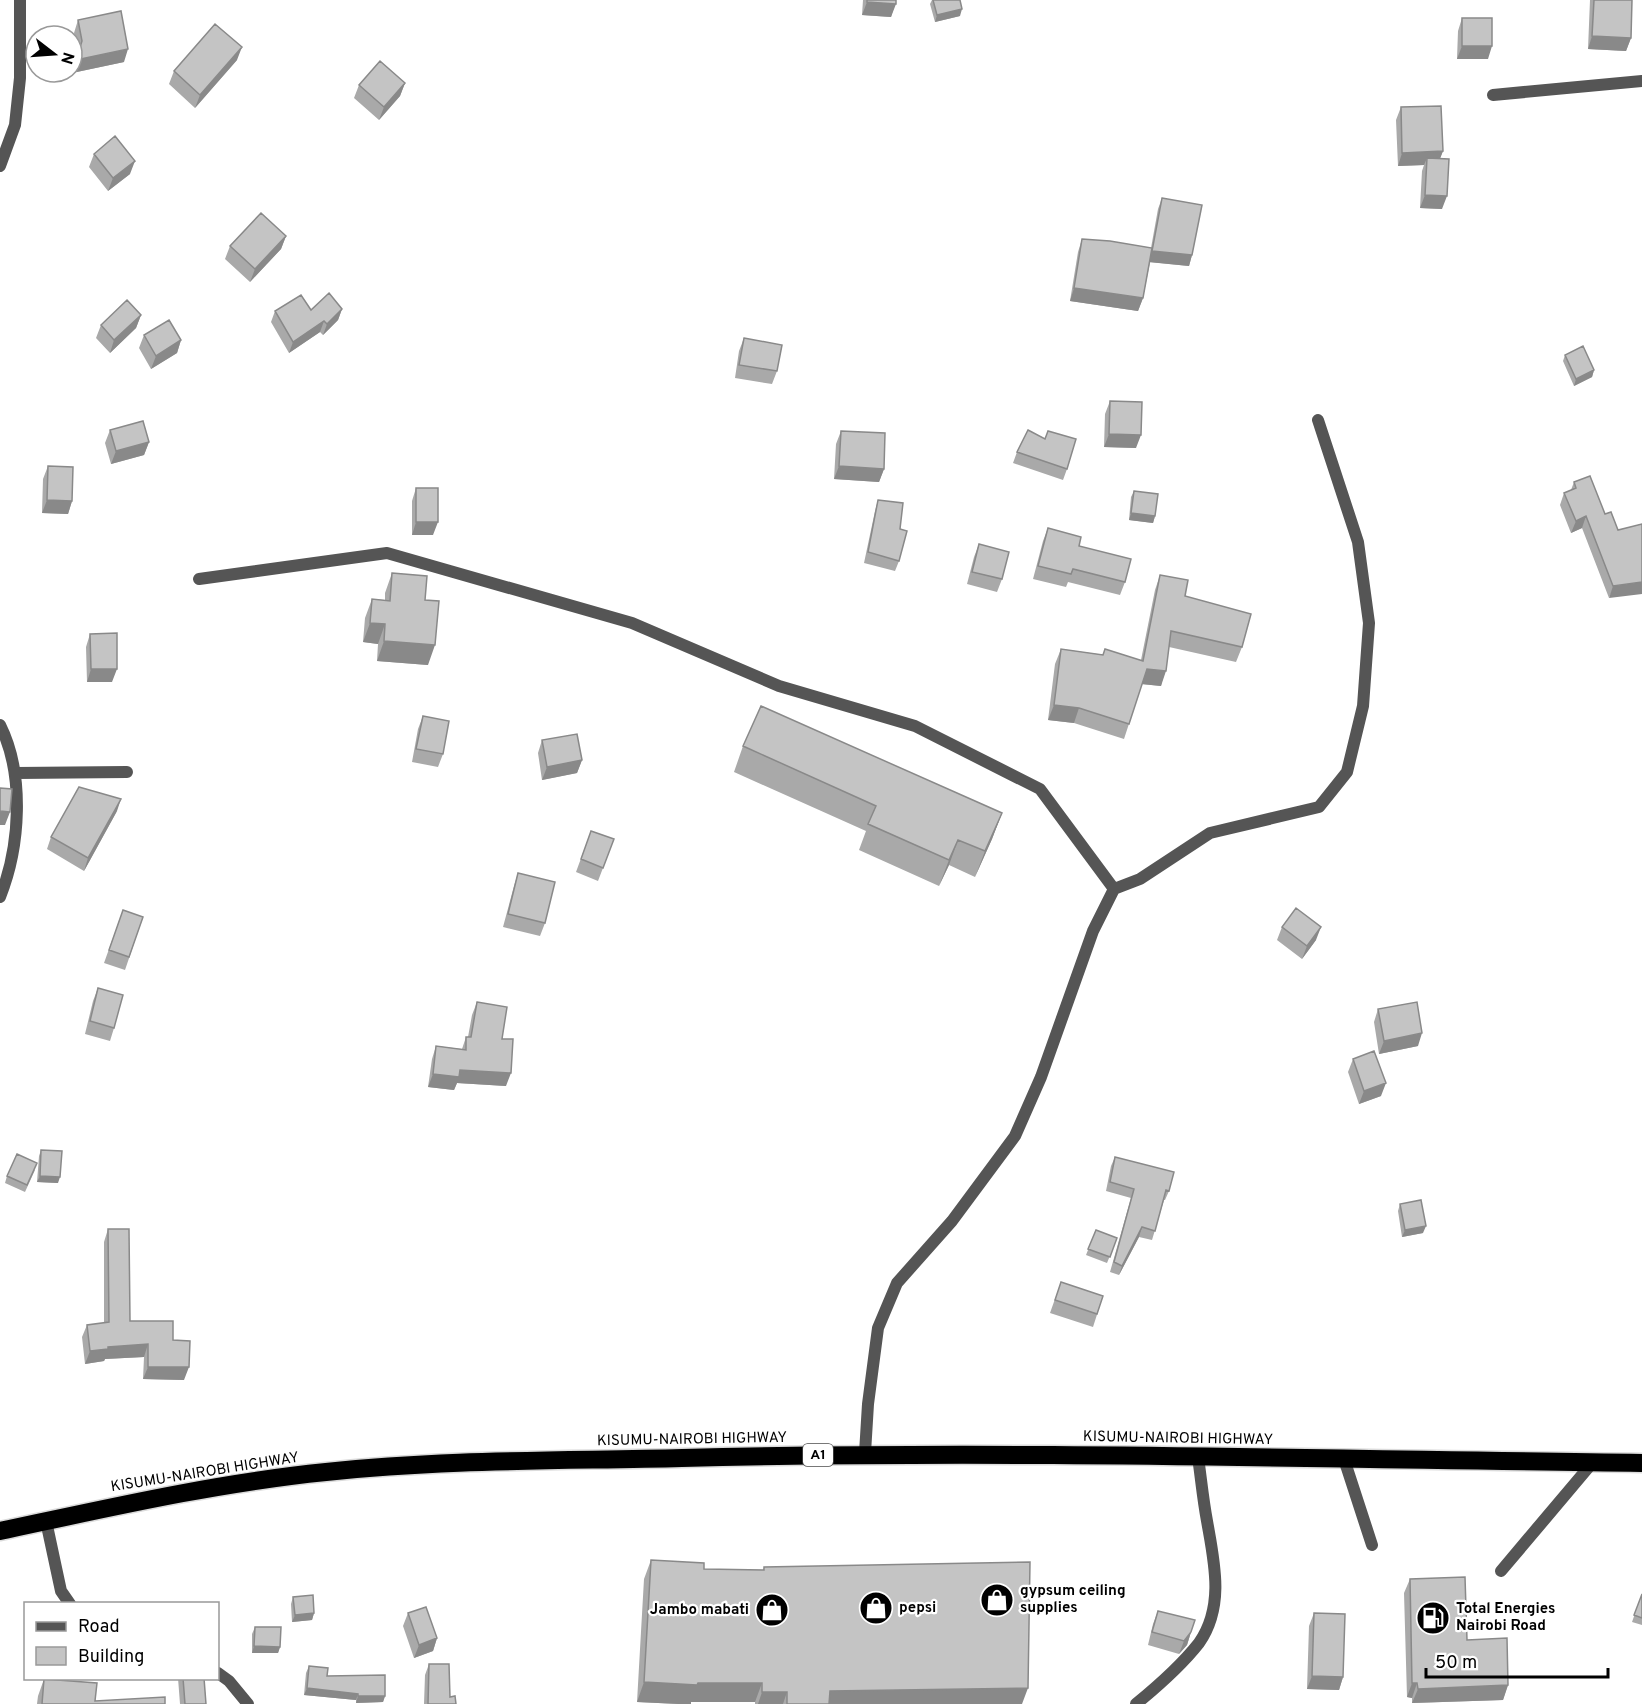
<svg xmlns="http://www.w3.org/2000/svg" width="1642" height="1704" font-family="Overpass,sans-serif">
<rect width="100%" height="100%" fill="#fff"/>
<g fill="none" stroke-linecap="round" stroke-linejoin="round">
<g stroke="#dbdbdb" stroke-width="21">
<path id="highway" d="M0,1531C108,1508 216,1483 326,1472C444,1459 563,1461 682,1458C1002,1450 1322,1459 1642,1463"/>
</g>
<path stroke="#555" stroke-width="12" d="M1493,95L1642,81
M0,166L15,125L20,78V0
M199,579L387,553L632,623L779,686L915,726L1040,789L1114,889
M0,725C25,775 20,847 0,897
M16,773L127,772
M865,1453L868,1404L878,1328L897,1283L952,1221L1015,1136L1041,1077L1093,931L1114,889L1140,879L1210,833L1319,807L1347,772L1363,706L1369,623L1358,542L1318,420
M1344,1459L1372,1545
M46,1521L61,1591L70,1604
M1501,1571L1593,1462
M218,1673L229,1681L248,1704
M1136,1704C1158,1686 1181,1666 1199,1643C1225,1606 1214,1561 1207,1521C1203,1500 1201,1478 1198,1457"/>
<use href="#highway" stroke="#000" stroke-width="18"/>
</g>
<path fill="#a9a9a9" d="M863,0H896L891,17L862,15Z
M932,0H960V16L935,22L930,4Z
M1590,0H1632L1631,38L1626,51L1588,49Z
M1462,18L1488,59H1457L1458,31Z
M78,20L124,62L72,73L78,54L74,33Z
M237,60L195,108L169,84L174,71Z
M405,83L400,96L379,120L354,98L359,85Z
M1401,107L1443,151L1440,158L1442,209L1420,208L1422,171L1424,165L1398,166L1396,120Z
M94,154L130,174L108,191L89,167Z
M1162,198L1192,255L1189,266L1150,262L1143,298L1138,311L1070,301L1078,252L1082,239L1151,248L1158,209Z
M286,236L281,249L250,282L225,259L230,246Z
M342,309L338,320L323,335L320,332L289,353L271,322L275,311Z
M141,315L136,328L110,353L96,338L101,325Z
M144,335L181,340L177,353L151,369L139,348Z
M744,338L777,371L772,384L735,378L739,351Z
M1565,355L1594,370L1592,377L1574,386L1563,361Z
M1110,401L1136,448L1104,447L1105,414Z
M110,430L149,442L144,455L111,464L105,443Z
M841,431L884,469L879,482L834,479L836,444Z
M1048,431L1067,469L1063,480L1013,463L1017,452L1045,439Z
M48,466L72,501L68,514L42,513L43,479Z
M1574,482L1605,514L1618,530L1642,524L1609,598L1582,528L1571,533L1560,505L1564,493L1571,490Z
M416,488L433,535H412V501Z
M1134,491L1155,516L1153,523L1129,520L1131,497Z
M878,500L900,529L899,561L895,571L864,563L875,511Z
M1048,528L1079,546L1125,582L1120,595L1068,582L1066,587L1033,579L1043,541Z
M979,544L1002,579L997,592L967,584L974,557Z
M392,573L425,600L428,665L377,661L378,644L363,642L365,618L372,599L385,600V593Z
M1160,575L1242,647L1236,662L1169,647L1161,686L1142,684L1124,739L1074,723L1048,720L1055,664L1061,649L1141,660L1155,590Z
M90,634L112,682H87L86,647Z
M423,716L443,754L438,767L412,762L418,729Z
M542,740L582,760L577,773L542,780L538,753Z
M743,746L1002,813L992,839L975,877L949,865L939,886L859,850L866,831L734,772Z
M117,811L84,871L47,849L51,837Z
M591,831L614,839L598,881L576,872Z
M518,873L545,923L540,936L503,927L514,886Z
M123,910L143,917L125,970L104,963Z
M1282,927L1316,940L1302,959L1277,940Z
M98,988L114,1028L110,1041L85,1034L93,1001Z
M477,1002L502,1039L506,1086L457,1083L454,1090L428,1087L432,1059L436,1046L462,1049L466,1037H468L472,1015Z
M1378,1009L1418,1046L1379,1054L1374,1022Z
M1353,1059L1381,1096L1359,1104L1348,1072Z
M41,1150L58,1183L37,1182L39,1156Z
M1115,1157L1169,1191L1165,1200H1164L1152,1240L1139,1237L1119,1275L1110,1272L1131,1198L1106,1191L1111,1166Z
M35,1170L25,1192L5,1183L7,1176Z
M1400,1204L1423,1233L1402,1237L1398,1211Z
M108,1229L130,1321L173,1340L184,1380L143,1379L144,1357L105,1359L104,1361L85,1364L82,1337L87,1325L104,1323V1242Z
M1096,1230L1117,1238L1107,1263L1086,1255Z
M1061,1282L1103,1296L1093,1327L1050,1313Z
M651,1560L704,1569L763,1570L764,1567L1022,1704H755V1702H691V1704H679L637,1702L644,1579Z
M1410,1579L1508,1685L1503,1700L1412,1703V1698L1407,1697L1404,1593Z
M1642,1594V1625L1632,1622Z
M293,1597L314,1613L312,1620L292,1622L291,1604Z
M1158,1611L1191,1632L1187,1645L1179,1654L1148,1645L1153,1624Z
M408,1613L437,1638L433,1651L414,1658L403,1626Z
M1314,1613L1343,1677L1339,1690L1307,1689L1309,1626Z
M255,1627L280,1647L278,1653H252V1634Z
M429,1664L450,1697L456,1704H424L425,1675Z
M309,1666L327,1676L385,1696L383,1702L356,1703V1700L304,1695L306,1673Z
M178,1678H204L206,1704H180Z
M44,1679L95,1701L165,1704H37L38,1696Z"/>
<path fill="#898989" d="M867,2L896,4L891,17L862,15Z
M962,9L960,16L935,22L937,15Z
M1592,36L1631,38L1626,51L1588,49Z
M1462,46H1492L1488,59H1457Z
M242,47L237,60L195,108L200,95Z
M128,49L124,62L72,73L76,60Z
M405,83L400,96L379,120L384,107Z
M1443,151L1438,164L1427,158L1424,165L1398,166L1402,153Z
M135,161L130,174L108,191L113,178Z
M1425,195L1447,196L1442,209L1420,208Z
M286,236L281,249L250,282L255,269Z
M1152,251L1192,255L1189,266L1148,262Z
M1074,288L1143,298L1138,311L1070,301Z
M342,309L338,320L323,335L327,324Z
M141,315L136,328L110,353L114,340Z
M324,321L320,332L289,353L293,342Z
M181,340L177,353L151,369L156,356Z
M1594,370L1592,377L1574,386L1576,379Z
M1109,434L1141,435L1136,448L1104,447Z
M149,442L144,455L111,464L116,451Z
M839,466L884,469L879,482L834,479Z
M47,500L72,501L68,514L42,513Z
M1131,513L1155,516L1153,523L1129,520Z
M1586,516L1582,528L1571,533L1576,521Z
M416,522H438L433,535H412Z
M1642,582V594L1609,598L1613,586Z
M370,623L385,624L378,644L363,642Z
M384,641L435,645L428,665L377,661Z
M91,669H117L112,682H87Z
M1147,669L1166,671L1161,686L1141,684Z
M1054,705L1079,708L1074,723L1048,720Z
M582,760L577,773L542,780L547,767Z
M121,799L117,811L84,871L88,858Z
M0,811L10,812L5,825H0Z
M1002,813L992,839L975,877L985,851Z
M958,840L949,865L939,886L949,860Z
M1321,927L1316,940L1302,959L1307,946Z
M1422,1033L1418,1046L1379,1054L1384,1041Z
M460,1070L511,1073L506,1086L457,1083L454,1090L428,1087L433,1074Z
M1386,1083L1381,1096L1359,1104L1364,1091Z
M40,1176L60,1177L58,1183L37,1182Z
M1426,1226L1423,1233L1402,1237L1405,1230Z
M1142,1227L1139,1237L1119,1275L1122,1266Z
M148,1344L144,1357L105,1359L104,1361L85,1364L90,1351L108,1347Z
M148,1367H189L184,1380L143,1379Z
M314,1613L312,1620L292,1622L295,1615Z
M1191,1632L1187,1645L1179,1654L1184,1641Z
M437,1638L433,1651L414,1658L419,1645Z
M254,1646L280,1647L278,1653H252Z
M1312,1676L1343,1677L1339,1690L1307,1689Z
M644,1682L698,1683H762L755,1702H691V1704H679L637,1702Z
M1412,1683H1417L1412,1698L1407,1697Z
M1508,1685L1503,1700L1412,1703L1418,1689Z
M307,1688L358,1694L356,1700L304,1695Z
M1028,1688L1022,1704H825L830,1691Z
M762,1692H787L783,1704H758Z
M358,1696H385L383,1702L356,1703Z"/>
<path fill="#c4c4c4" stroke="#898989" stroke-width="1.5" d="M867,0H896V4L867,2Z
M933,0H960L962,9L937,15Z
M1594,0H1632L1631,38L1592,36Z
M121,11L128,49L76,60L82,41L78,20Z
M1462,18H1492V46H1462Z
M215,24L242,47L200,95L174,71Z
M380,61L405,83L384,107L359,85Z
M1441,106L1443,151L1402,153L1401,107Z
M115,136L135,161L113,178L94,154Z
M1427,158L1449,159L1447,196L1425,195Z
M1162,198L1202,205L1192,255L1152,251Z
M261,213L286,236L255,269L230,246Z
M1082,239L1110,241L1152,248L1143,298L1074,288Z
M329,293L342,309L327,324L324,321L293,342L275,311L301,295L311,310Z
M127,300L141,315L114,340L101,325Z
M169,320L181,340L156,356L144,335Z
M744,338L782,345L777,371L739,365Z
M1583,346L1594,370L1576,379L1565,355Z
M1110,401L1142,402L1141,435L1109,434Z
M143,421L149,442L116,451L110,430Z
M1028,430L1045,439L1048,431L1076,439L1067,469L1017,452Z
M841,431L885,433L884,469L839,466Z
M48,466L73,467L72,501L47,500Z
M1590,476L1605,514L1611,512L1618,530L1642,524V582L1613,586L1586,516L1576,521L1564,493L1576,488L1574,482Z
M416,488H438V522H416Z
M1134,491L1158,494L1155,516L1131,513Z
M878,500L903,503L900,529L907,531L899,561L868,552Z
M1048,528L1081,537L1079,546L1131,559L1125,582L1073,569L1071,574L1038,566Z
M979,544L1009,552L1002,579L972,572Z
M392,573L427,576L425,600L439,601L435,645L384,641L385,624L370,623L372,599L390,601Z
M1160,575L1188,580L1185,596L1251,614L1242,647L1171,631L1166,671L1147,669L1129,724L1079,708L1054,705L1061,649L1103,655L1105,649L1143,661Z
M117,633V669H91L90,634Z
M761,706L1002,813L985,851L958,840L949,860L868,824L876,806L743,746Z
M423,716L449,721L443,754L416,749Z
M577,734L582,760L547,767L542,740Z
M79,787L121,799L88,858L51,837Z
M0,788L12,789L10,812L0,811Z
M591,831L614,839L603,868L581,859Z
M518,873L555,882L545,923L508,914Z
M1296,908L1321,927L1307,946L1282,927Z
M123,910L143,917L129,957L109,950Z
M98,988L123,995L114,1028L90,1021Z
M477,1002L507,1007L502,1039H513L511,1073L460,1070L459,1077L433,1074L436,1046L466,1050V1037H471Z
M1417,1002L1422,1033L1384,1041L1378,1009Z
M1374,1051L1386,1083L1364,1091L1353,1059Z
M41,1150L62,1151L60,1177L40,1176Z
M17,1154L37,1163L27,1185L7,1176Z
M1115,1157L1174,1172L1169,1191L1166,1190L1155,1231L1142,1227L1122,1266L1114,1262L1134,1189L1110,1182Z
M1421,1200L1426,1226L1405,1230L1400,1204Z
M108,1229H129L130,1321H173V1340L190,1341L189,1367H148V1344L108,1347V1349L90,1351L87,1325L109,1322Z
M1096,1230L1117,1238L1110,1257L1088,1249Z
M1061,1282L1103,1296L1097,1314L1055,1300Z
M651,1560L704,1563V1569L764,1570V1567L1030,1562L1028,1688L830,1691L829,1704H787V1692H762V1683H698L697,1685L644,1682Z
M1465,1577L1467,1640L1507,1638L1508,1685L1418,1689L1417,1683H1412L1410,1579Z
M1642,1594V1618L1634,1615Z
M313,1595L314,1613L295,1615L293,1597Z
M426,1607L437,1638L419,1645L408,1613Z
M1158,1611L1195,1620L1191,1632L1184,1641L1152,1632Z
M1314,1613L1345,1614L1343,1677L1312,1676Z
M255,1627H281L280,1647L254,1646Z
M429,1664H449L450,1697L455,1696L456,1704H428Z
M309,1666L328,1668L327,1676L385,1675V1696H358V1694L307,1688Z
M183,1678H204L206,1704H185Z
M44,1679L97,1683L95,1701L165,1697V1704H42Z"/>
<defs>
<g id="shop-disc" transform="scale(1.725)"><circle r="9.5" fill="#000" stroke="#fff"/><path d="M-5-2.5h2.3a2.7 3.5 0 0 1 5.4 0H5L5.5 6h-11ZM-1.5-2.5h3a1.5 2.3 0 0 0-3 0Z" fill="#fff"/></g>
<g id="fuel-disc" transform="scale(1.725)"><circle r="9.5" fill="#000" stroke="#fff"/><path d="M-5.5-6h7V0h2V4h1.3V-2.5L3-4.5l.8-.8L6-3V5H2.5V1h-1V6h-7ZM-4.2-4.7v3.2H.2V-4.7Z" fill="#fff"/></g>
</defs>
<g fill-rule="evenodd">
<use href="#shop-disc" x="997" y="1600"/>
<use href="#shop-disc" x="876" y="1608"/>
<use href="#shop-disc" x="772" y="1610"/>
<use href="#fuel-disc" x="1433" y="1618"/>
</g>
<g text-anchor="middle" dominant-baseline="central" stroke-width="4.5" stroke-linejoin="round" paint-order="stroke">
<rect fill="#fff" stroke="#4c4c4c" stroke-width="1.5" x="803" y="1444" width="30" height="22" rx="4.5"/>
<g font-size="14" font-weight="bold" fill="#000">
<text x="818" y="1455">A1</text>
</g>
<g font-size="15" fill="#000" stroke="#fff">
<text transform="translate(1178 1439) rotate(1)">KISUMU-NAIROBI HIGHWAY</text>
<text transform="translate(692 1440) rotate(-1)">KISUMU-NAIROBI HIGHWAY</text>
<text transform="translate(205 1473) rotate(-9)">KISUMU-NAIROBI HIGHWAY</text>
</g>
<g font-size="15" font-weight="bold" fill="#000" stroke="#fff" text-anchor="start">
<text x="1020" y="1591">gypsum ceiling<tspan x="1020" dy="17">supplies</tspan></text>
<text x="899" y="1608">pepsi</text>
<text x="1456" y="1609">Total Energies<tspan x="1456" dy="17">Nairobi Road</tspan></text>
<text x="749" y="1610" text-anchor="end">Jambo mabati</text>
</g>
</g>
<rect x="24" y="1602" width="195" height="78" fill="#ffffff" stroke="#999999" stroke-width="1.5"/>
<rect x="36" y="1622" width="30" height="9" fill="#555555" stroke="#999999" stroke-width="1.5"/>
<text x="78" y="1632" font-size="18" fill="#000000">Road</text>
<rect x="36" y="1647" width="30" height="18" fill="#c4c4c4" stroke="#999999" stroke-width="1.5"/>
<text x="78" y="1662" font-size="18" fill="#000000">Building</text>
<g transform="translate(54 54) rotate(107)"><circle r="28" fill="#ffffff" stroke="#999999" stroke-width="1.5"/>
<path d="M0-4.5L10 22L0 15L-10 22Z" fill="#000000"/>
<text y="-9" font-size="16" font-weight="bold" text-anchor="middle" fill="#000000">N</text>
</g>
<path d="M1426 1668v9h182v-9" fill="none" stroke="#000000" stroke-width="3"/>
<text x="1435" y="1668" font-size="18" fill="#000000" stroke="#ffffff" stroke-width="4.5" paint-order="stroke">50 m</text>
</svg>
